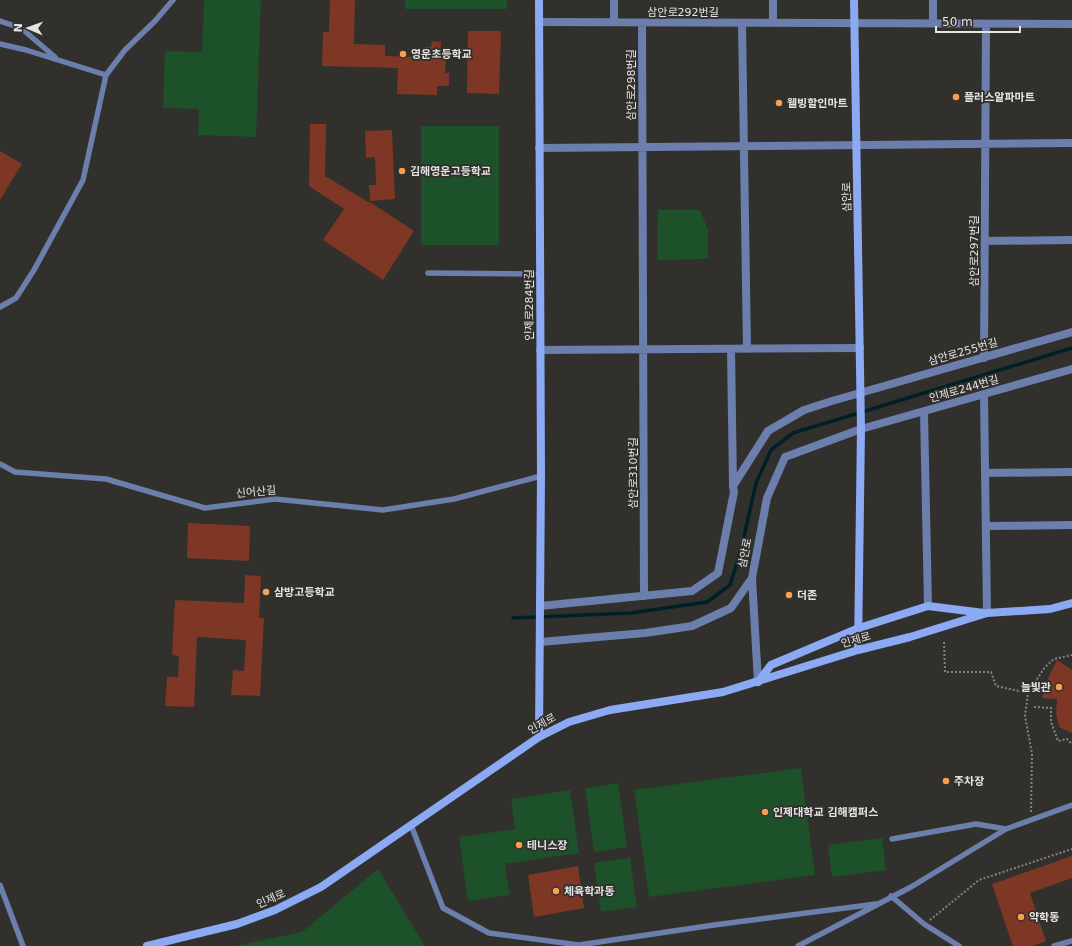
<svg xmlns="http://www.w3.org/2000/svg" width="1072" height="946" font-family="'DejaVu Sans','Noto Sans KR',sans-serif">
<rect width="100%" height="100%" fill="#31302d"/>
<path fill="#1c5129" d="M204,0H261L256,137L198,135L199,109L163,108L165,51L202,52Z
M405,0H507V9H405Z
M421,126H499V245H421Z
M658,210H700L708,230V259L657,260Z
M801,768L815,875L649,897L634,790Z
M618,783L627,847L594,852L585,788Z
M570,790L579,853L505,864L510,895L468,901L459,837L515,829L511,799Z
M882,838L886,870L832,877L828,845Z
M630,858L637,907L601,912L594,863Z
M378,869L425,946H234L302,932Z"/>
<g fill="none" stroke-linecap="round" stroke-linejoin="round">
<path stroke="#002028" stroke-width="3.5" d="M513,618L631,613L707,602L730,585L741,550L756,483L771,450L793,433L1072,348"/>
</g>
<path fill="#7d3724" d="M330,0H355L354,44L385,45V56L424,57L425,47H431L432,41L441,42L440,59H446L445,73H449V86H437V95L397,94L398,68L322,66L323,32H329Z
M468,31H501L499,94L467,93Z
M310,124H326L325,176L370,203V202L414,231L383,280L323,240L344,209L309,186Z
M392,130L395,199L370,201L369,185H376L375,157L366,158L365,131Z
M0,151L22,164L0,200Z
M188,523L250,526L249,561L187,558Z
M245,575L261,576L259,618H264L260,696L231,695L233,670L244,671L246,640L197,637L194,707L165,706L167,677H178L179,656L172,655L175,600L244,603Z
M1057,660L1072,670V733L1059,727L1056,713L1057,699L1042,698L1049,676Z
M1072,856V878L1030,893L1046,941L1032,946H1013L992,884Z
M578,866L584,908L534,917L528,875Z"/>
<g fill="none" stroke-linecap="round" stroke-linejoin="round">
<path stroke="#848381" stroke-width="2" stroke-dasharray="2 2" stroke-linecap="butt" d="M944,642L945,672H991L996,686L1028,693
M1034,707L1051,708V722L1058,741L1067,739L1072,744
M1031,812L1032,754L1025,716L1028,693L1045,667L1054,659L1072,655
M930,920L979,880L1072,849"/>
<path stroke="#6b7eac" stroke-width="5.5" d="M0,21L21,28L55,57
M0,44L26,50L106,75
M428,273L540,274
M0,307L16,298L34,270L83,180L106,75L125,50L155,21L173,0
M0,464L15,472L106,479L205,508L275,499L383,510L454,499L541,476
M411,825L443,908L489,933L579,945L714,925L876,904
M892,839L976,824L1006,829
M0,885L23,946
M891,896L924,924L959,946
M798,946L911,887L1006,829L1072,805
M1054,946L1072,941"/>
<path stroke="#6b7eac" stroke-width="8" d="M614,0V22
M773,0V23
M539,22L1072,24
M642,23L644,596
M742,23L747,349
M933,23V0
M539,148L1072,143
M985,241L1072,240
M731,349L733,485
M540,350L860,348
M984,358L986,24
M984,395L987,613
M924,412L928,606
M985,473L1072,472
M986,526L1072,525
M752,578L758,682
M540,606L692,591L718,573L734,492L733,486L768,431L804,410L832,401L1072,332
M540,642L645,633L692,626L731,608L752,578L767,498L785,457L861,429L1072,369"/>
<path stroke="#8caaf3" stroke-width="8" d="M854,0L861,429L858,650
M758,682L771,665L859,628L928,606L984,613
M539,737L541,476L539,0
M147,946L237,924L275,910L321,887L539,737L569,722L610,710L723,692L858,650L910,637L987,613L1050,609L1072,603"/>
</g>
<g fill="#fb9e50" stroke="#31302d" stroke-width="1.5">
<circle cx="403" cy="54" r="4"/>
<circle cx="956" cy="97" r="4"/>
<circle cx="779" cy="103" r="4"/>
<circle cx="402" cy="171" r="4"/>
<circle cx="266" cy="592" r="4"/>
<circle cx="789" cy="595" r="4"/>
<circle cx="1059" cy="687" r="4"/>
<circle cx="946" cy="781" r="4"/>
<circle cx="765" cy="812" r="4"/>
<circle cx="519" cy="845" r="4"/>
<circle cx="556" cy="891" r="4"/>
<circle cx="1021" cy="917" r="4"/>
</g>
<g text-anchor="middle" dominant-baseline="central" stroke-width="3.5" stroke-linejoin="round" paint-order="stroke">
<g font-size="11" fill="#e5e4e2" stroke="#31302d">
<text x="683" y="12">삼안로292번길</text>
<text transform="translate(631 85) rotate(-90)">삼안로298번길</text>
<text transform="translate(847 197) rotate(-91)">삼안로</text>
<text transform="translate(974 251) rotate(-90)">삼안로297번길</text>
<text transform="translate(529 305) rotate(-90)">인제로284번길</text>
<text transform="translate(963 352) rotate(-16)">삼안로255번길</text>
<text transform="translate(964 389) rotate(-16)">인제로244번길</text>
<text transform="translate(633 473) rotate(-90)">삼안로310번길</text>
<text transform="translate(256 492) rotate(-5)">신어산길</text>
<text transform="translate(745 553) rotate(-79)">삼안로</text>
<text transform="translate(856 640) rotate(-16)">인제로</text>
<text transform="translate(542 724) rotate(-29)">인제로</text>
<text transform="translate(271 899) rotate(-24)">인제로</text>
</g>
<g font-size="11" font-weight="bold" fill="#e5e4e2" stroke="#31302d" text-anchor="start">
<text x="411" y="54">영운초등학교</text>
<text x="964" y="97">플러스알파마트</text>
<text x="787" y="103">웰빙할인마트</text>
<text x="410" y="171">김해영운고등학교</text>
<text x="274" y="592">삼방고등학교</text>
<text x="797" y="595">더존</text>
<text x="1051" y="687" text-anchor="end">늘빛관</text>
<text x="954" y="781">주차장</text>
<text x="773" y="812">인제대학교 김해캠퍼스</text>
<text x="527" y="845">테니스장</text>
<text x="564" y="891">체육학과동</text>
<text x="1029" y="917">약학동</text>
</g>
</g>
<g transform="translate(28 28) rotate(272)" stroke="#31302d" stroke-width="3" paint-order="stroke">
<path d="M0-3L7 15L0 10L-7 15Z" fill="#e5e4e2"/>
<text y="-6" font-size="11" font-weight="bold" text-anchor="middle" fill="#e5e4e2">N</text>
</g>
<path d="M936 26v6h84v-6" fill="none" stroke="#e5e4e2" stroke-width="2"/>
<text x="942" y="26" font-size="12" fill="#e5e4e2" stroke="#31302d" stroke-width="3" paint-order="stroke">50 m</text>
</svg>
